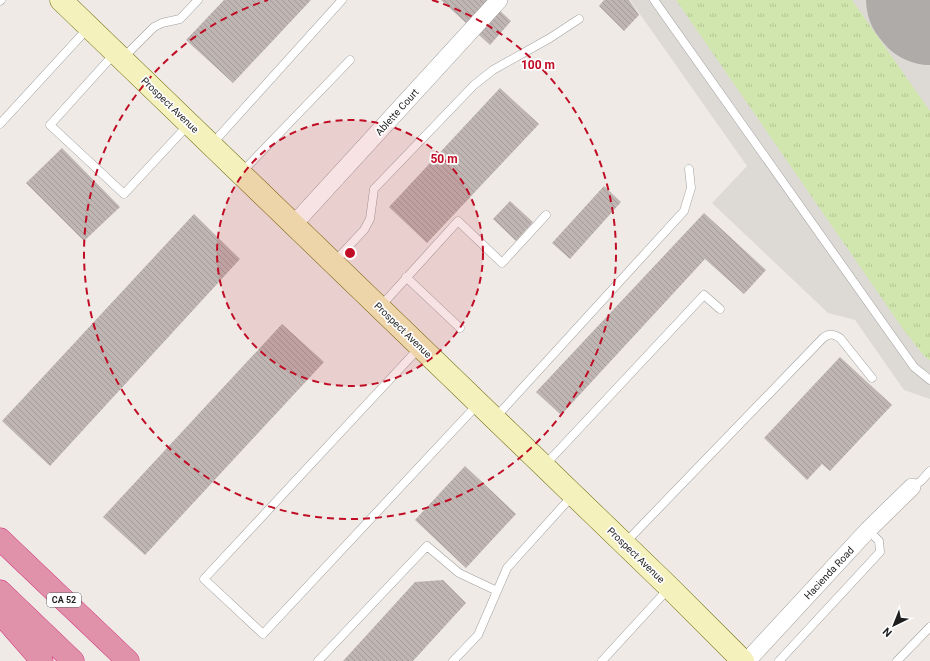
<svg xmlns="http://www.w3.org/2000/svg" width="930" height="661" font-family="Roboto,sans-serif">
<defs>
<pattern id="grass-tufts" width="24" height="20" patternUnits="userSpaceOnUse"><rect width="24" height="20" fill="#d1e6ae"/><path d="M3 7l-1-3M5 7V3M7 7l1-3M15 17l-1-3M17 17v-4M19 17l1-3" fill="none" stroke="#b3c595"/></pattern>
<pattern id="building-back-hatch" width="6" height="6" patternUnits="userSpaceOnUse"><rect width="6" height="6" fill="#bfb5b2"/><path d="M-1 5l2 2M0 0l6 6M5-1l2 2" fill="none" stroke="#a49b99"/></pattern>
</defs>
<rect width="100%" height="100%" fill="#efeae5"/>
<path fill="#dddad6" d="M630,0H930V399L904,390L855,320L828,313L712,203L747,166Z"/>
<path fill="url(#grass-tufts)" d="M676,0H852L930,111V360L925,357L903,329Z"/>
<g fill="none" stroke-linecap="round" stroke-linejoin="round">
<path stroke="#aeaba8" stroke-width="120" d="M926,0L930,5"/>
</g>
<path fill="url(#building-back-hatch)" d="M224,0H311L233,83L186,40Z
M441,0H488L511,21L490,45Z
M604,0H629L639,15L624,31L599,6Z
M500,88L539,124L427,243L389,207Z
M62,148L120,207L84,241L26,183Z
M604,186L621,202L570,259L552,243Z
M510,201L533,222L516,241L493,219Z
M704,213L766,270L744,294L705,259L561,415L536,392Z
M194,214L240,259L50,466L2,421Z
M282,324L324,362L145,555L103,517Z
M840,357L892,405L830,471L822,464L807,480L764,438Z
M465,466L516,514L466,568L415,520Z
M443,580L466,603L413,661H343L415,582Z"/>
<g fill="none" stroke-linecap="round" stroke-linejoin="round">
<g stroke="#9f9f9f" stroke-width="9">
<path id="service" d="M654,0L914,367L930,380
M0,1L1,0
M115,53L50,125L124,194L188,125
M123,58L154,27L162,23L180,19L198,0
M0,124L89,27
M212,144L342,0
M241,173L350,60
M334,262L364,230L370,219L374,189L474,85L493,70L550,38L579,19
M406,277L460,328
M380,307L458,221L502,263L546,215
M420,347L204,579L263,634L478,404
M495,418L684,211L691,188L689,169
M544,466L704,295L720,309
M912,487L921,481L930,471
M625,543L823,338C830,333 833,334 840,338L872,378
M318,661L427,546L459,573L497,591
M453,661L478,635L507,568L573,495
M602,661L669,588
M779,661L880,552L879,541L868,530
M897,661L930,627"/>
</g>
<g stroke="#9f9f9f" stroke-width="18">
<path id="minor" d="M294,224L499,0
M747,661L868,530L912,487"/>
</g>
<g stroke="#6f6c0c" stroke-width="23">
<path id="secondary" d="M61,0L669,587L743,661"/>
</g>
<g stroke="#cf2f7b" stroke-width="23">
<path id="motorway" d="M0,539L128,661
M0,591L73,661
M0,613L42,661"/>
</g>
<use href="#service" stroke="#fff" stroke-width="8"/>
<use href="#minor" stroke="#fff" stroke-width="17"/>
<use href="#secondary" stroke="#f5f1bc" stroke-width="22"/>
<use href="#motorway" stroke="#e192ab" stroke-width="22"/>
</g>
<circle cx="350" cy="253" r="133" fill="#c00d25" fill-opacity=".12"/>
<g fill="none" stroke="#c00d25" stroke-width="2" stroke-dasharray="7 5">
<circle cx="350" cy="253" r="133"/>
<path d="M432 0A266 266 0 1 1 268 0"/>
</g>
<g text-anchor="middle" dominant-baseline="central" stroke-width="3.5" stroke-linejoin="round" paint-order="stroke">
<rect fill="#fff" stroke="#626262" stroke-width="1" x="47" y="593" width="34" height="14" rx="3"/>
<g font-size="9" font-weight="bold" fill="#1e1e1e">
<text x="64" y="600">CA 52</text>
</g>
<g font-size="10" fill="#1e1e1e" stroke="#fff">
<text transform="translate(170 105) rotate(44)">Prospect Avenue</text>
<text transform="translate(397 112) rotate(-48)">Ablette Court</text>
<text transform="translate(403 330) rotate(44)">Prospect Avenue</text>
<text transform="translate(636 555) rotate(44)">Prospect Avenue</text>
<text transform="translate(829 573) rotate(-47)">Hacienda Road</text>
</g>
</g>
<circle cx="350" cy="253" r="6" fill="#c00d25" stroke="#fff" stroke-width="2"/>
<g font-size="12" text-anchor="middle" font-weight="bold" fill="#c00d25" stroke="#fff" stroke-width="3.5" stroke-linejoin="round" paint-order="stroke">
<text x="538" y="69">100 m</text>
<text x="444" y="163">50 m</text>
</g>
<g transform="translate(894 625) rotate(223)" stroke="#ffffff" stroke-width="3" paint-order="stroke">
<path d="M0-3L7 15L0 10L-7 15Z" fill="#1e1e1e"/>
<text y="-6" font-size="11" font-weight="bold" text-anchor="middle" fill="#1e1e1e">N</text>
</g>
</svg>
